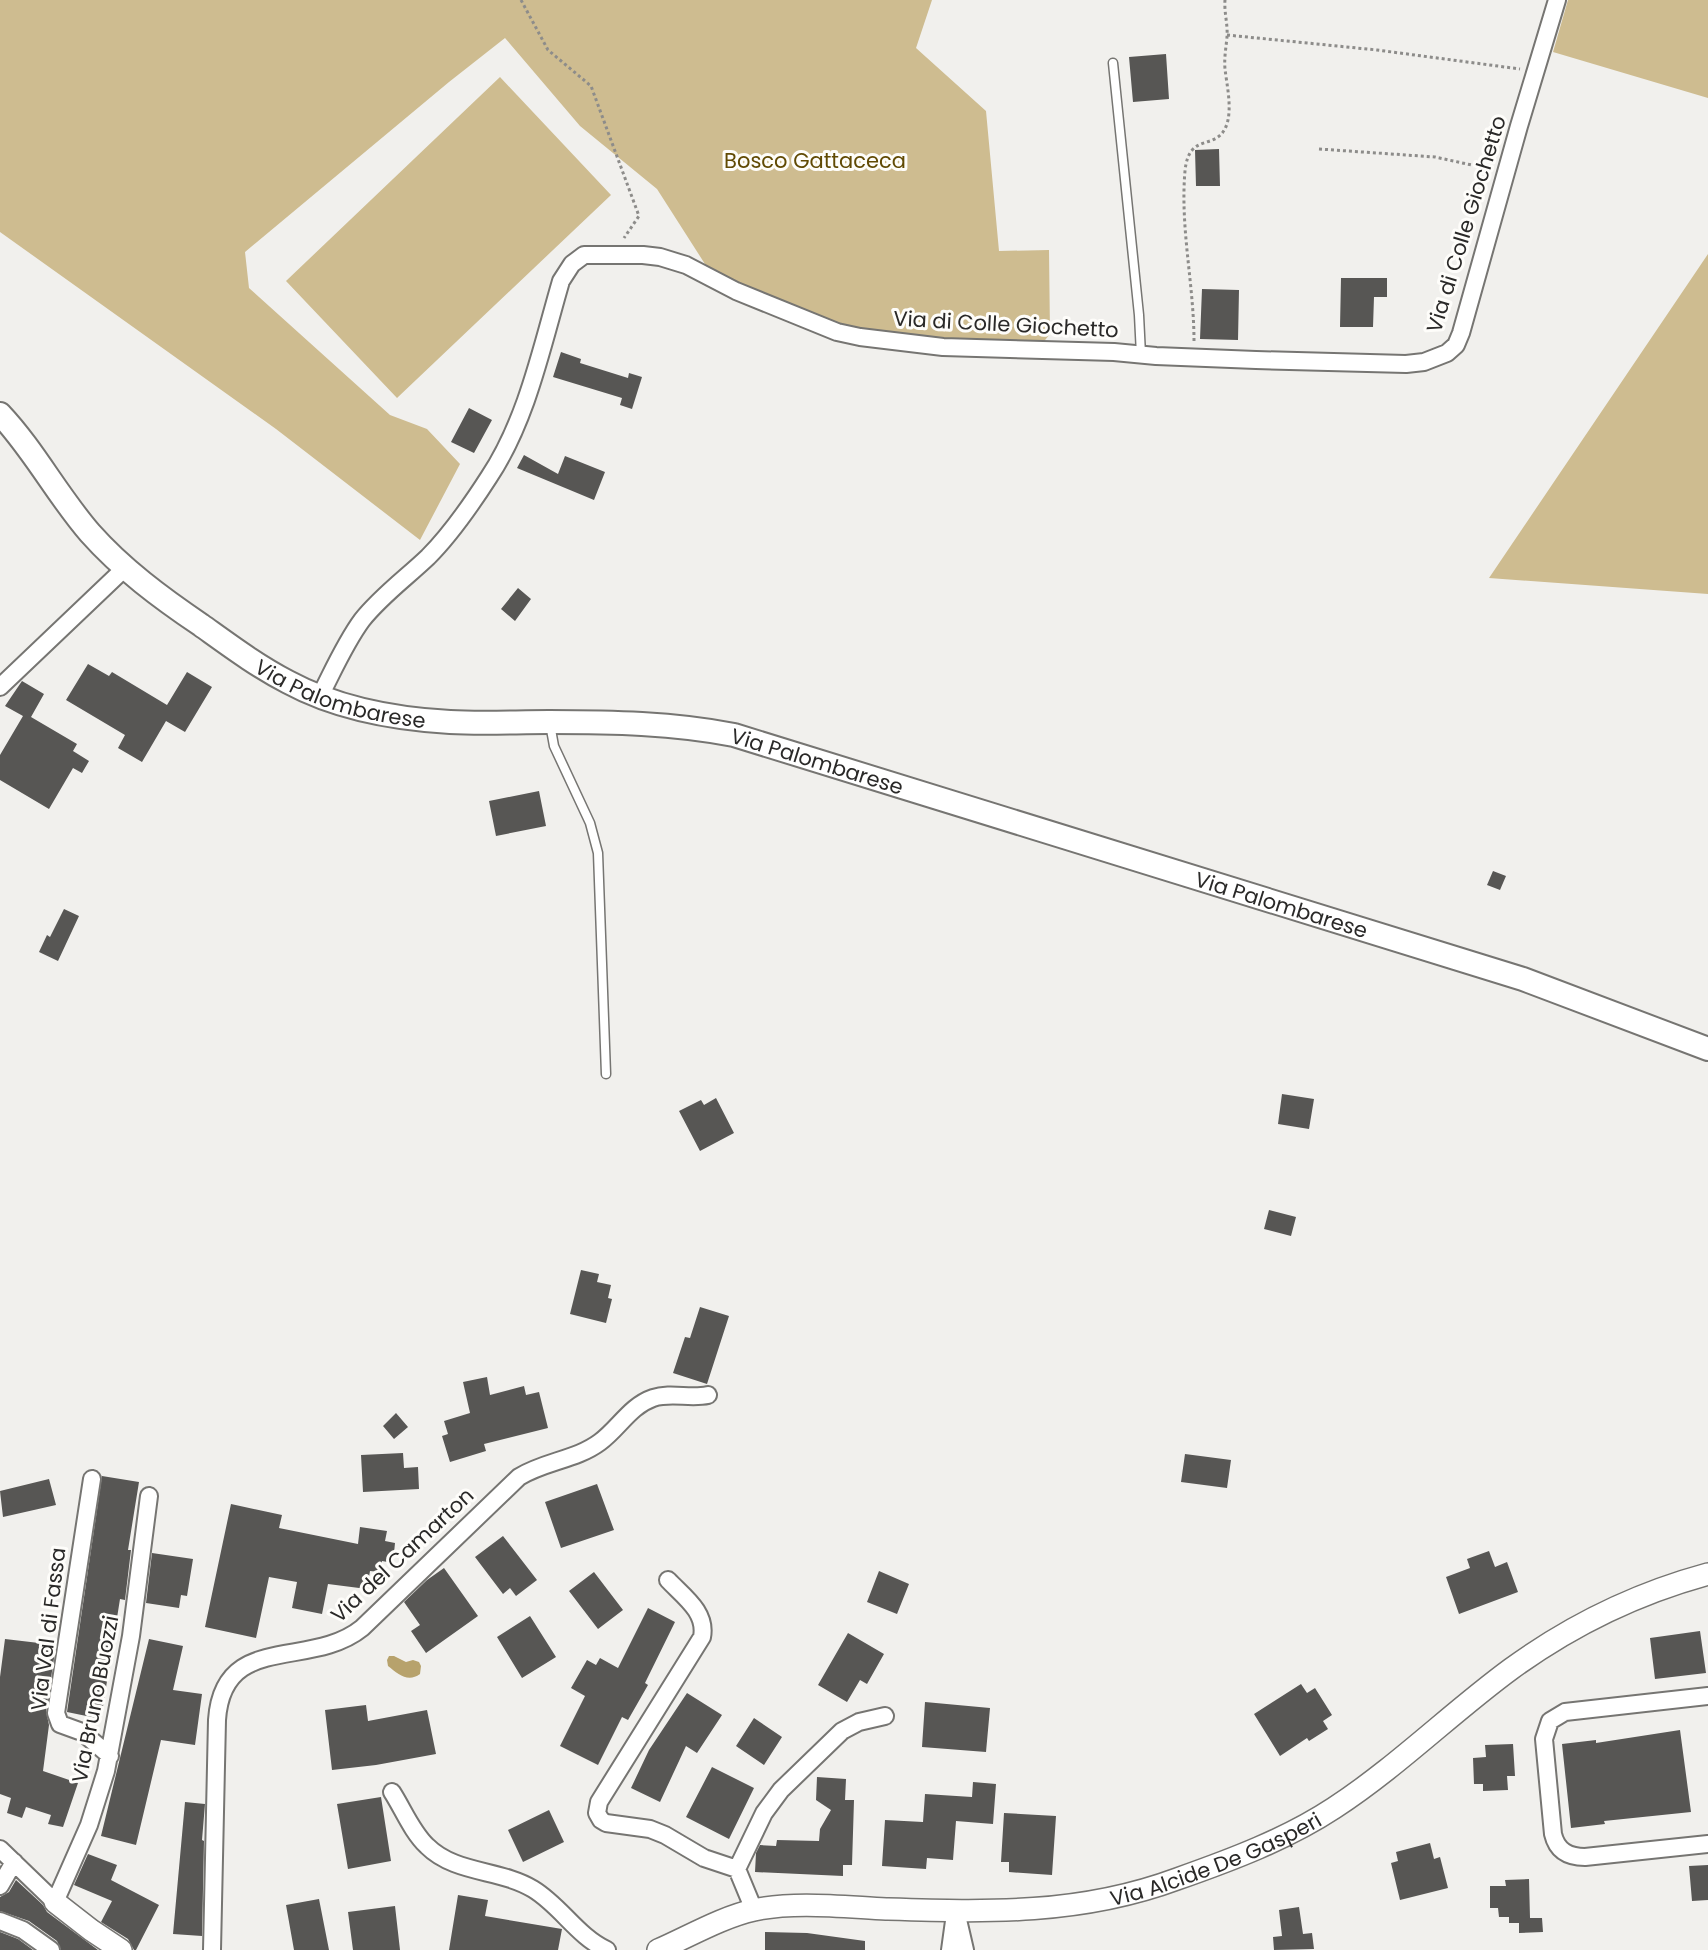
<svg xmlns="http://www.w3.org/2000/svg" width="1708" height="1950" font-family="Poppins,sans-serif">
<rect width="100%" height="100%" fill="#f1f0ed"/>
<path fill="#cebc90" d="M0,0H932L916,48L986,111L999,251L1049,250L1050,334L1037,350L839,338L712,275L657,189L580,126L505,38L449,82L245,252L249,288L390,415L427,429L460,464L420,540L276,429L0,232Z
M1568,0H1708V98L1553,52Z
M500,77L611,195L397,398L286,281Z
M1708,254V594L1489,578Z"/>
<path fill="#b7a26c" d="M389,1656H394L406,1662L413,1660L419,1662L421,1666L420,1674C408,1683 398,1674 388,1666L387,1660Z"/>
<path fill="#575654" d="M1166,54L1169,99L1133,102L1129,57Z
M1219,149L1220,186H1196L1195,150Z
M1341,278H1387V297H1374L1373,327H1340Z
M1202,289L1239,290L1238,340L1200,339Z
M561,352L581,359L580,363L628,378L629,373L642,377L632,409L620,405L622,398L553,377Z
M469,408L492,420L474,453L451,442Z
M524,455L558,474L565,456L605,472L594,500L517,468Z
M518,588L531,599L515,621L501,609Z
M88,664L109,676L112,672L167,705L187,672L212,687L185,732L166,721L142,762L118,748L125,735L66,700Z
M22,681L44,694L31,717L77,744L73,751L89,761L82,773L73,768L49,809L0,780V755L23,716L5,706Z
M539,791L546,826L496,836L489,801Z
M1493,871L1506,876L1500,890L1487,885Z
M64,909L79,916L58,961L39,952L47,935L50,937Z
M1282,1094L1314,1099L1309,1129L1278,1124Z
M716,1098L734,1133L700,1151L679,1111L701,1100L704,1105Z
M1269,1210L1296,1217L1291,1236L1264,1229Z
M581,1270L599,1274L597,1282L611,1285L608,1298L612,1299L606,1323L570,1314Z
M700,1307L729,1316L707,1384L673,1373L685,1337L690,1338Z
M487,1377L490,1395L524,1386L526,1395L539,1392L548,1428L484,1444L486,1451L450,1462L442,1436L448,1434L444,1421L470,1413L463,1382Z
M396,1413L408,1427L394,1439L383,1426Z
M403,1453L404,1468L418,1467L419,1489L363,1492L361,1455Z
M1185,1454L1231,1460L1227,1488L1181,1482Z
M102,1476L139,1482L128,1550H131L125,1600L120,1599L101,1719L67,1712Z
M49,1479L56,1505L3,1517L0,1491Z
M597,1484L614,1530L561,1548L545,1502Z
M231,1504L282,1515L279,1528L358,1544L360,1527L387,1531L385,1541L395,1543L393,1563L382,1561L380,1572L370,1571L367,1589L328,1584L322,1614L292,1608L297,1582L269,1577L256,1638L205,1627Z
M503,1536L537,1580L516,1596L510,1588L503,1594L475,1557Z
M1489,1551L1495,1567L1507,1562L1518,1592L1459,1614L1446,1577L1470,1568L1467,1559Z
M152,1553L193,1559L187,1596L181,1595L179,1608L146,1603Z
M444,1568L478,1616L426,1653L411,1631L420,1625L404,1602L427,1580Z
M879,1571L909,1584L897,1614L867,1602Z
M594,1572L623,1610L598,1629L569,1591Z
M648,1608L675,1622L645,1683L648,1685L628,1720L622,1717L598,1765L560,1746L585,1696L571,1688L587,1660L596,1665L600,1658L618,1668Z
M530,1616L556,1657L522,1678L497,1637Z
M1700,1631L1706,1673L1655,1679L1650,1638Z
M848,1633L884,1654L867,1684L860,1680L847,1702L818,1685Z
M5,1639L56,1645L46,1711L49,1725L43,1771L78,1783L63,1827L48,1824L51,1815L26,1807L22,1818L7,1813L11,1798L0,1794V1677Z
M149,1639L183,1646L173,1690L202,1694L195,1745L161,1740L136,1845L101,1836Z
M1301,1684L1307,1693L1315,1688L1332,1715L1323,1721L1328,1729L1309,1741L1307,1738L1280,1756L1254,1714Z
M687,1693L722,1715L697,1753L686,1746L660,1802L631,1788L649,1750Z
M925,1702L990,1708L986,1752L922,1747Z
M366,1705L368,1721L427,1710L436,1754L376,1765L332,1770L325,1710Z
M754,1718L782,1737L764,1765L736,1746Z
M1680,1730L1691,1812L1604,1821L1605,1824L1571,1828L1562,1744L1596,1740V1743Z
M1513,1744L1515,1776H1507L1508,1790L1483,1791V1784H1474L1473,1758L1486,1757L1485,1745Z
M712,1767L754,1788L729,1839L686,1817Z
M817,1777L846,1779L845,1800H854L852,1865H843V1876L755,1872L756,1853L760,1845L776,1846L777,1840L819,1841L820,1829L831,1810L816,1800Z
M973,1782L996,1784L993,1824L956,1821L953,1860L927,1858L926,1869L882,1866L885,1820L923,1822L925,1794L972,1797Z
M381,1797L391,1861L348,1869L337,1804Z
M185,1802L205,1804L202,1840L204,1841L202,1936L173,1934Z
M549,1810L564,1842L523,1862L508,1830Z
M1004,1813L1056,1816L1052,1875L1009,1872V1862H1001Z
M1430,1843L1434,1859L1440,1857L1448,1888L1400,1900L1391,1863L1398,1861L1396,1852Z
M88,1854L117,1865L111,1880L159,1905L136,1950H134L128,1939L101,1922L112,1901L74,1885Z
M1708,1865V1900L1692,1901L1689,1866Z
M1529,1879L1530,1918H1542L1543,1932L1519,1933V1923H1509V1917H1499L1498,1908H1490V1886H1506L1505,1880Z
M16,1880L43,1905L47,1912L98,1950H61L57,1941L29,1921L0,1911V1897L9,1892Z
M458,1895L488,1900L485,1916L562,1929L558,1950H449Z
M319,1899L329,1950H294L286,1905Z
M395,1906L400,1950H353L348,1912Z
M1299,1907L1303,1934L1312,1933L1314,1949L1274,1950L1273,1937L1282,1936L1279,1910Z
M0,1932L18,1939L33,1950H0Z
M765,1932L807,1933L865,1941V1950H765Z"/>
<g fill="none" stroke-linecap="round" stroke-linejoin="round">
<g stroke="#767572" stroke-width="11">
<path id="service" d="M1113,63L1139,315L1141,355
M550,724L554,746L590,823L598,853L606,1074"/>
</g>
<g stroke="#767572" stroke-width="20">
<path id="minor" d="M0,687L125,568
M320,696C333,671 345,643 362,620C381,596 406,578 428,557C451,534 471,505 489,477C527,420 542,346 561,281L572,264L584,255H643L660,257L686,265L736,291L837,332L860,337L943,347L1114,352L1156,356L1256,360L1406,364L1424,362L1447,353L1456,345L1461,333L1519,126L1557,0
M92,1479L56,1713L60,1724L82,1732L110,1756
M668,1580C683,1596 707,1612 702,1637L599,1802L597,1813L601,1820L606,1823L650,1829L665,1835L704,1858L737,1869
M1708,1696L1565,1712L1550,1721L1544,1739L1553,1834C1557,1851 1569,1857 1585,1857L1708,1844
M392,1792C403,1809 412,1832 427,1846C455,1874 500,1869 533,1889C561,1906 577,1936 607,1950
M0,1849L55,1902L89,1825L106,1771L131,1636L149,1496
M0,1886L14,1862
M754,1910L737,1869L764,1813L781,1790L842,1731L859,1722L885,1716
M956,1911L965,1950
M0,1921L23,1930L51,1950
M212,1950L217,1720C223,1631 310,1670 362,1628L519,1477C545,1461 576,1460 600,1442C619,1428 630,1406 653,1398C671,1392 690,1399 708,1395
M950,1950L954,1921"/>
</g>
<g stroke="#767572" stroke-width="24">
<g id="tertiary">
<path d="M55,1902L91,1930L121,1950"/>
<path id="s1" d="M658,1950C688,1937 722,1917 754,1910C794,1901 845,1907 886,1909C987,1912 1080,1915 1177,1879C1231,1860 1287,1839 1334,1808C1397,1767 1451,1713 1511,1669C1570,1626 1638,1593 1708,1574"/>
</g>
</g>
<g stroke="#767572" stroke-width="26">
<g id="secondary">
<path id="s2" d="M0,414C34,450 57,495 90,533C122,569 161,598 201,625C229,645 257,666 288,682C336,708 396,719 450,722C483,724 516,722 549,722C611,722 673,723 734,735L1523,979L1708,1049"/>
</g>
</g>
<path stroke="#8d8c8a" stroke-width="3" stroke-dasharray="3 3" stroke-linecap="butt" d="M521,0L548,50L591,86L639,216L624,238
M1227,35L1377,50L1520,69
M1319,149L1435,157L1490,169
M1194,341C1194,285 1180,228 1185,171C1189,130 1217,153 1227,124C1232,107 1227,86 1225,69C1224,58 1226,48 1227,37C1228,25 1224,12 1225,0"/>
<use href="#service" stroke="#fff" stroke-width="8"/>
<use href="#minor" stroke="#fff" stroke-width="16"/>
<use href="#tertiary" stroke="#fff" stroke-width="21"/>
<use href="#secondary" stroke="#fff" stroke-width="22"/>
</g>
<g text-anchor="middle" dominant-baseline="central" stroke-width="6" stroke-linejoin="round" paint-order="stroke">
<g font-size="21" fill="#614a04" stroke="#fefdfa">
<text x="815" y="160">Bosco Gattaceca</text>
</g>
<g font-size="21" fill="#2a2928" stroke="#fefdfa">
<text transform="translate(1466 224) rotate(-73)">Via di Colle Giochetto</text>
<text transform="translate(1006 324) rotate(3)">Via di Colle Giochetto</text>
<text stroke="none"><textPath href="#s2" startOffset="452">Via Palombarese</textPath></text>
<text stroke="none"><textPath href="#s2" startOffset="938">Via Palombarese</textPath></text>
<text stroke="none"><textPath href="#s2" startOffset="1424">Via Palombarese</textPath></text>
<text transform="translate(402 1555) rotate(-43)">Via del Camarton</text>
<text transform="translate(48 1629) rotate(-83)">Via Val di Fassa</text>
<text transform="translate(95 1699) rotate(-79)">Via Bruno Buozzi</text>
<text stroke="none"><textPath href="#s1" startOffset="574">Via Alcide De Gasperi</textPath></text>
</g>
</g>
</svg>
